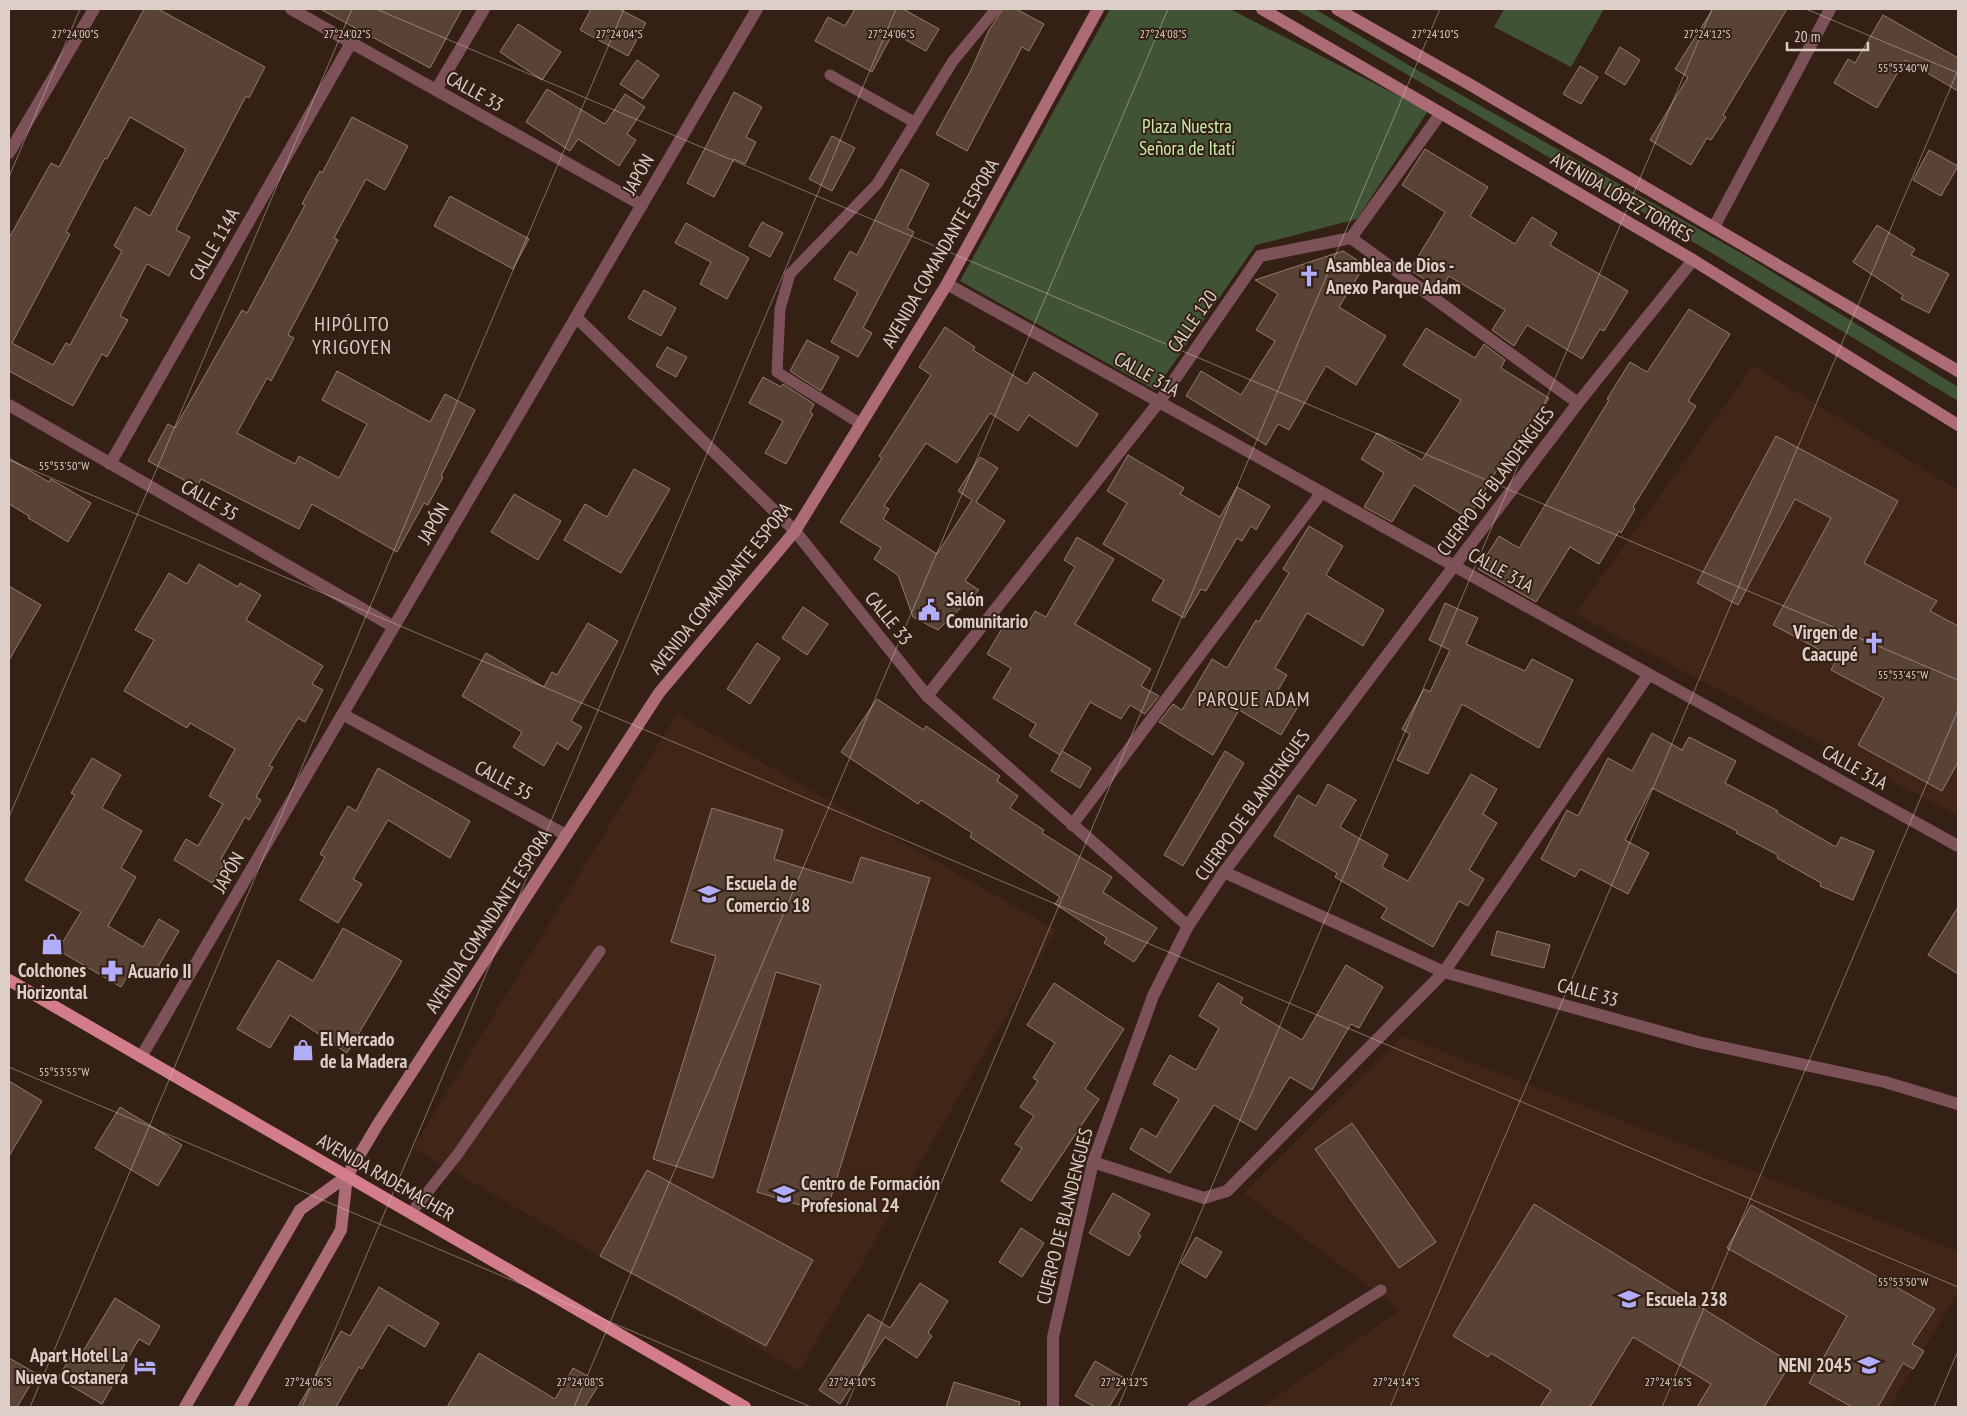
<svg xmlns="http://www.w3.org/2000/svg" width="1967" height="1416" font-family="'PT Sans Narrow',sans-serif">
<rect width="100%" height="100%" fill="#352015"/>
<path fill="#412618" d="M1753,366L1958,490V816L1575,614Z
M677,714L1056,930L799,1371L413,1148Z
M1403,1036L1958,1251V1291L1890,1407H1262L1400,1310L1244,1193Z"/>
<path fill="#415335" d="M1110,9H1230L1428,111L1357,219L1256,245L1155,390L960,281Z
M1295,9H1315L1412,67L1748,257L1958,387V401L1675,231Z
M1504,9H1604L1571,67L1494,27Z"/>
<path fill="#594236" stroke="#957b6e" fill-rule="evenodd" d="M144,9H158L265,67L249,98L246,96L176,230L190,237L169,276L147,264L120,316L128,320L107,357L102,354L73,406L9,371V238L51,163L59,167ZM130,117L186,149L150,216L135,207L114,246L122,251L70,345L66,343L53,365L12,343L70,234L66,232L105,158L107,159Z
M320,9H462L430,68Z
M591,9H619L646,23L628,56L580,30Z
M855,9H903L939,29L926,51L893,33L872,72L815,41L828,17L845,26Z
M1003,9H1016L1044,24L1029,51L1022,47L967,151L936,134L971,70L989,30Z
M1713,9H1787L1723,115L1726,117L1711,140L1707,138L1691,165L1650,140L1688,77L1675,69Z
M1883,15L1958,58V91L1905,60L1877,108L1834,83L1848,59L1855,63Z
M518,24L561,52L542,80L500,52Z
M1620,47L1640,60L1625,85L1605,73Z
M637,60L659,75L643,99L620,84Z
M1580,66L1598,77L1581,104L1563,94Z
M547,89L605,124L625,94L645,107L627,134L636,140L619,166L578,139L570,151L526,122Z
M734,92L762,107L746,137L756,142L745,164L734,159L714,197L687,183Z
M352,117L408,146L385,190L366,179L334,238L338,240L288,335L294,338L271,381L267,378L237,433L295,464L299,456L339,478L367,424L322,400L337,371L430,422L445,394L475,410L441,476L443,477L428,505L424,503L397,552L312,504L299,529L201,479L197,487L148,461L168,424L175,428L242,310L247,313L305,205L302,204L320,171L322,173Z
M832,136L855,148L832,191L809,179Z
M1425,149L1488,187L1470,216L1515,244L1532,217L1557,233L1550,245L1628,291L1604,331L1600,329L1582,359L1527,325L1514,346L1492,330L1505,310L1449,276L1441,290L1410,270L1445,212L1402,185Z
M1929,150L1958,166L1941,196L1913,180Z
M901,169L929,184L907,228L914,232L863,328L872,333L858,357L831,342L858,292L834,279L850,251L857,255Z
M450,196L529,239L513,269L434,226Z
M762,222L783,233L770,257L749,246Z
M686,223L749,258L727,299L700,284L711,262L675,243Z
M1877,225L1915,249L1911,255L1949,274L1929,313L1901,299L1903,295L1853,262Z
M1343,251L1365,265L1339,307L1386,336L1356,385L1326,366L1289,430L1278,424L1266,445L1186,396L1201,371L1241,395L1275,341L1256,330L1278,294L1255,280Z
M644,290L676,308L661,336L628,318Z
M1689,309L1730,334L1688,401L1696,406L1633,507L1635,509L1621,533L1619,531L1599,564L1570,547L1536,602L1478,569L1499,536L1519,548L1609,400L1607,399L1630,362L1647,372Z
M945,327L975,347L973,350L1027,384L1034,372L1098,414L1077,447L1029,415L1018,431L990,413L957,463L926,443L884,506L889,509L883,519L937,554L972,500L958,491L980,457L998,468L976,502L1005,521L965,581L979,590L938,630L913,617L898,575L874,559L881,548L840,522L882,458L879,456L931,375L919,367Z
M1426,328L1475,358L1484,344L1505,360L1501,368L1549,398L1535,421L1531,419L1508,456L1506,455L1468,518L1414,485L1392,522L1364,507L1384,473L1361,459L1377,433L1422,460L1461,400L1403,365Z
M807,340L839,357L821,391L790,371Z
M667,347L687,357L676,377L656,366Z
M763,377L781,387L783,384L814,404L810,412L813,414L786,464L765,453L783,421L749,403Z
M1776,436L1898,501L1864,563L1937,601L1930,611L1958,626V762L1942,791L1858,745L1884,698L1831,670L1837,659L1773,625L1831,518L1795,499L1738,605L1697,583Z
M1128,455L1184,488L1180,494L1220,517L1237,487L1270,506L1256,530L1251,526L1242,541L1237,538L1206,591L1201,589L1184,618L1152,600L1164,580L1103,544L1127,503L1107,491Z
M9,458L49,482L51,479L91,503L68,542L28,518L29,516L9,504Z
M634,469L670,489L621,573L564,540L585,504L607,517Z
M514,494L561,521L538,560L491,532Z
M1309,526L1343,546L1326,575L1384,610L1363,646L1307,613L1275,668L1287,675L1277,692L1299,705L1281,735L1239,710L1213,755L1159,722L1173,704L1182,710L1212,659L1227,668L1256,620L1259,622L1289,573L1283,569Z
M1077,537L1114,559L1075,624L1151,669L1141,686L1159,696L1145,714L1130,705L1121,719L1090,702L1060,755L1029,736L1036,724L993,698L1011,668L987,654L1007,620L1024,630L1035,611L1046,617L1075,567L1064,560Z
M199,564L238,587L240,583L261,595L246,620L323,666L312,684L323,690L305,722L298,718L269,766L273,767L256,797L261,800L249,820L245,817L221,859L225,862L212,883L174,860L186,839L198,846L223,804L209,796L235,749L190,723L187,728L124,691L154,640L135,630L169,573L187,584Z
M9,586L41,605L9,660Z
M1445,603L1478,618L1466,644L1525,671L1532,659L1573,680L1539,748L1462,704L1428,774L1397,760L1410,734L1402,729L1424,689L1430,692L1450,650L1429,640Z
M803,607L828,624L807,655L782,638Z
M588,623L618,641L571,721L582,727L568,750L557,743L544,766L513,747L522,732L462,696L486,653L544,687L552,672L557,675Z
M757,643L780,658L750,704L727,689Z
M877,699L924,730L926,726L1000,776L997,781L1018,796L1010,808L1044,830L1042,833L1112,877L1103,892L1157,928L1134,962L1104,943L1107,938L1055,904L1060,897L970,837L972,833L921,800L918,804L841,752Z
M1652,733L1682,750L1689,737L1736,761L1725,783L1778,811L1777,813L1836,847L1841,837L1874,851L1853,900L1820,886L1821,883L1777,858L1778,855L1736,833L1737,831L1652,788L1625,840L1649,853L1628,894L1580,869L1575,877L1541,859L1567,810L1578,816L1608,758L1632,771Z
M1062,751L1091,768L1080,788L1051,771Z
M1225,751L1244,763L1183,866L1164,855Z
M92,758L121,775L102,808L142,831L121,868L136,877L108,926L143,947L159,919L179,931L152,977L133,966L121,987L58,950L81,912L25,880L75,795L71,793Z
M378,768L470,821L450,858L388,820L353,879L362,884L338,923L300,900L325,857L320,854L348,806L356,811Z
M1471,774L1497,789L1483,814L1497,823L1469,870L1484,879L1468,906L1459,901L1433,947L1381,918L1387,908L1335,877L1337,873L1274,836L1298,795L1316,806L1328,784L1356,800L1340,827L1388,855L1382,867L1408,881Z
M712,808L783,830L774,859L852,883L861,857L930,878L826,1213L757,1192L821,985L776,972L713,1178L653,1159L716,956L671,942Z
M1958,907V974L1928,955Z
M343,928L402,961L347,1053L290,1015L270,1048L237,1029L278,960L313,981Z
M1497,931L1550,945L1544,968L1491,955Z
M1346,965L1383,987L1359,1028L1351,1024L1312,1090L1290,1077L1256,1130L1214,1105L1170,1173L1130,1149L1141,1128L1156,1137L1179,1099L1153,1084L1170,1055L1196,1070L1219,1028L1199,1016L1218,983L1243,998L1240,1003L1302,1040Z
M1054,983L1124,1029L1085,1089L1099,1099L1031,1201L1001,1181L1022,1148L1015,1144L1034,1116L1020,1107L1038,1081L1033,1078L1055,1043L1027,1025Z
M9,1081L42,1101L9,1156Z
M120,1107L182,1145L158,1186L95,1148Z
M1352,1123L1436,1242L1399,1268L1315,1149Z
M647,1170L813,1260L766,1346L600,1256Z
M1113,1193L1150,1214L1138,1234L1141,1236L1129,1256L1089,1233Z
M1534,1204L1791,1363L1764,1407H1697L1711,1384L1633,1337L1590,1407H1540L1551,1390L1491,1353L1488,1357L1453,1336Z
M1751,1205L1935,1309L1912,1344L1924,1351L1913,1369L1903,1363L1878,1407H1852L1809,1383L1847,1316L1727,1248Z
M1021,1228L1044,1243L1022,1277L999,1262Z
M1196,1237L1222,1252L1206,1278L1181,1263Z
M920,1283L948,1301L928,1333L932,1336L917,1358L885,1337L840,1404L819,1390L868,1314L890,1328Z
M379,1287L439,1323L425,1347L388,1325L362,1369L359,1367L336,1407H298L341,1331L350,1336Z
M115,1298L160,1326L149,1345L139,1339L102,1404L58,1378L75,1349L82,1353Z
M479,1353L555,1399L573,1368L600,1383L585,1407H447Z
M9,1358L37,1374L17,1407H9Z
M1095,1361L1126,1379L1109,1407H1095L1075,1396Z
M954,1382L1020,1402L1019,1407H946Z"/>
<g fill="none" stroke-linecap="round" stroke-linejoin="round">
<path stroke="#7c5258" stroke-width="11" d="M830,75L914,122
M861,424L777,372L780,309L790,274L877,184L953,61L996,9
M411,1213L457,1155L600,951
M1193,1407L1381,1290"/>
<path stroke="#7c5258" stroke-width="12" d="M291,9L642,205
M436,90L484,9
M9,153L94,9
M1714,227L1830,9
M1351,238L1578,403
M947,284L1958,846
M576,317L795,531L927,696L1188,926
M9,405L394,627
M110,464L351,43
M927,696L1159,402L1260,256L1351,238L1441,113
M344,715L566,835
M1072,825L1322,492
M1224,872L1444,972L1698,1042L1885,1082L1958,1104
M141,1057L757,9
M1093,1162L1204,1198L1227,1191L1444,972L1649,674
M1053,1407V1337L1093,1162L1153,996L1188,926L1224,872L1454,566L1578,403L1693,260"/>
<path stroke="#ad6b75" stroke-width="12" d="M1262,9L1693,260L1958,425
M1337,9L1469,84L1958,371
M185,1407L300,1210L347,1176L378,1124L659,693L795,531L947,284L1098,9
M240,1407L341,1230L347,1176"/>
<path stroke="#d37d8b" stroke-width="12" d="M9,980L745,1407"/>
</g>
<path fill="none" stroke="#ddcfc8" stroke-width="1" stroke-opacity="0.45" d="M376,9L1958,680M1806,9L1958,73M9,177L80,9M9,460L1958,1287M9,817L352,9M9,1067L811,1407M30,1407L624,9M302,1407L896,9M574,1407L1168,9M846,1407L1440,9M1118,1407L1712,9M1390,1407L1958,70M1662,1407L1958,710M1934,1407L1958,1351"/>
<defs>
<g id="church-bare" transform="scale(1.725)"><path d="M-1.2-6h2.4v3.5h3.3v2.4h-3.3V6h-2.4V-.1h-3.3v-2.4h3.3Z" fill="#b2adf9" stroke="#352015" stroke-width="2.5" paint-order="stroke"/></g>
<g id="civic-bare" transform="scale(1.725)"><path d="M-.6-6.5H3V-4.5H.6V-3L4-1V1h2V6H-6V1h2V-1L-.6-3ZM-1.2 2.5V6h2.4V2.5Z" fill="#b2adf9" stroke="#352015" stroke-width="2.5" paint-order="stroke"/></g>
<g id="school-bare" transform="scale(1.725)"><path d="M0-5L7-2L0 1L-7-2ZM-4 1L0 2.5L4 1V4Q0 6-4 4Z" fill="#b2adf9" stroke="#352015" stroke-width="2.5" paint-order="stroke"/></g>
<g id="shop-bare" transform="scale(1.725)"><path d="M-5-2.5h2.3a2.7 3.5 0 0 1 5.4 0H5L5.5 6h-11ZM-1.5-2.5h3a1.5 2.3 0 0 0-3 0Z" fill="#b2adf9" stroke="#352015" stroke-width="2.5" paint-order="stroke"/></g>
<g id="pharmacy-bare" transform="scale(1.725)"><path d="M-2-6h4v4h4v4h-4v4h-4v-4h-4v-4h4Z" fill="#b2adf9" stroke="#352015" stroke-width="2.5" paint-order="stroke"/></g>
<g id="hotel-bare" transform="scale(1.725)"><path d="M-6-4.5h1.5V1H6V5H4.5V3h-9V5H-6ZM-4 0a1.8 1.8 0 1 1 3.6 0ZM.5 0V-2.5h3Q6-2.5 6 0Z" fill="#b2adf9" stroke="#352015" stroke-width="2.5" paint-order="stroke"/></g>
</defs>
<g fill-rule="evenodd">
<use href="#church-bare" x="1309" y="276"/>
<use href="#civic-bare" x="929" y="610"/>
<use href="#church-bare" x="1874" y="643"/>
<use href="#school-bare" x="709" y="894"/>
<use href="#shop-bare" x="52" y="944"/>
<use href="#pharmacy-bare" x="112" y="971"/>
<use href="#shop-bare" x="303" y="1050"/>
<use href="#school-bare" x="784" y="1194"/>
<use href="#school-bare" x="1629" y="1299"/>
<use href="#school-bare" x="1869" y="1365"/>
<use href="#hotel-bare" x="145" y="1366"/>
</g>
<g text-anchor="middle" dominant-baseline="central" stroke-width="4" stroke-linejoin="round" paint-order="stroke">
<g font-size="19" fill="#ddcfc8" stroke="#352015">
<text transform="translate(475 91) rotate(29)">CALLE 33</text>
<text transform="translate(638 174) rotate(-60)">JAPÓN</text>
<text transform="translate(1622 197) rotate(30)">AVENIDA LÓPEZ TORRES</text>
<text transform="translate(214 244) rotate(-60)">CALLE 114A</text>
<text transform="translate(940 253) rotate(-60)">AVENIDA COMANDANTE ESPORA</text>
<text transform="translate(1192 321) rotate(-55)">CALLE 120</text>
<text transform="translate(1147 374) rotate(29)">CALLE 31A</text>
<text transform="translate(1495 481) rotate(-53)">CUERPO DE BLANDENGUES</text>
<text transform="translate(210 500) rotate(30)">CALLE 35</text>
<text transform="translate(433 523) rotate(-60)">JAPÓN</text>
<text transform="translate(1501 570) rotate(29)">CALLE 31A</text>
<text transform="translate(720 588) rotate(-51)">AVENIDA COMANDANTE ESPORA</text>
<text transform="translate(889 618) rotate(51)">CALLE 33</text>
<text transform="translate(1855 767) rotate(29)">CALLE 31A</text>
<text transform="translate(504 780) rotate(28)">CALLE 35</text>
<text transform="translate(1252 805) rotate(-54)">CUERPO DE BLANDENGUES</text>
<text transform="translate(228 872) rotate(-60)">JAPÓN</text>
<text transform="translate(488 921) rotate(-57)">AVENIDA COMANDANTE ESPORA</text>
<text transform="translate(1588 992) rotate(15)">CALLE 33</text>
<text transform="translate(386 1177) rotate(30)">AVENIDA RADEMACHER</text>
<text transform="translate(1064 1216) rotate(-76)">CUERPO DE BLANDENGUES</text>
</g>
<g font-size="19" fill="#c6eeac" stroke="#352015">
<text x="1187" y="126">Plaza Nuestra<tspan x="1187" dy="22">Señora de Itatí</tspan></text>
</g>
<g font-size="19" font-weight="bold" fill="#ddcfc8" stroke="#352015" text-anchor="start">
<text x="1326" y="265">Asamblea de Dios -<tspan x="1326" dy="22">Anexo Parque Adam</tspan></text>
<text x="946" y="599">Salón<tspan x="946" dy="22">Comunitario</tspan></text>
<text x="1858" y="632" text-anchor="end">Virgen de<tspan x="1858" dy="22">Caacupé</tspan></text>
<text x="726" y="883">Escuela de<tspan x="726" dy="22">Comercio 18</tspan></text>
<text x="52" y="970" text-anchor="middle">Colchones<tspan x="52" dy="22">Horizontal</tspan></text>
<text x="128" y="971">Acuario II</text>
<text x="320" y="1039">El Mercado<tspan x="320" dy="22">de la Madera</tspan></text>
<text x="801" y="1183">Centro de Formación<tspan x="801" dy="22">Profesional 24</tspan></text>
<text x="1646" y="1299">Escuela 238</text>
<text x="128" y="1355" text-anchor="end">Apart Hotel La<tspan x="128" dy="22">Nueva Costanera</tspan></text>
<text x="1852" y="1365" text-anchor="end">NENI 2045</text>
</g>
<g font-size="20" letter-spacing="1" fill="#ddcfc8" stroke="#352015">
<text x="352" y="324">HIPÓLITO<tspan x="352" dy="23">YRIGOYEN</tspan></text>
<text x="1254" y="699">PARQUE ADAM</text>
</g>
</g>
<g font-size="12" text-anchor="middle" fill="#ddcfc8" stroke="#352015" stroke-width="4" stroke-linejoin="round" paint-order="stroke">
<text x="619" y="38">27°24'04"S</text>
<text x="891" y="38">27°24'06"S</text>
<text x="1163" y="38">27°24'08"S</text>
<text x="1435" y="38">27°24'10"S</text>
<text x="1707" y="38">27°24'12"S</text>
<text x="75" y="38">27°24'00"S</text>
<text x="347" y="38">27°24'02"S</text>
<text x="1903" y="72">55°53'40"W</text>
<text x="64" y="470">55°53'50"W</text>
<text x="1903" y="679">55°53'45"W</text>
<text x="64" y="1076">55°53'55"W</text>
<text x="1903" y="1286">55°53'50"W</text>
<text x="308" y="1386">27°24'06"S</text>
<text x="580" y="1386">27°24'08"S</text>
<text x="852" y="1386">27°24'10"S</text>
<text x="1124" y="1386">27°24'12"S</text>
<text x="1396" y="1386">27°24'14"S</text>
<text x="1668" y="1386">27°24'16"S</text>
</g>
<rect width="1967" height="1416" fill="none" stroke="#ddcfc8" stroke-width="20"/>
<path d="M1787 42v8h81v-8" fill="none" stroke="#ddcfc8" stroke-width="2.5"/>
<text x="1794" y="42" font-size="15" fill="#ddcfc8" stroke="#352015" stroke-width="4" paint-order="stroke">20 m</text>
</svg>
